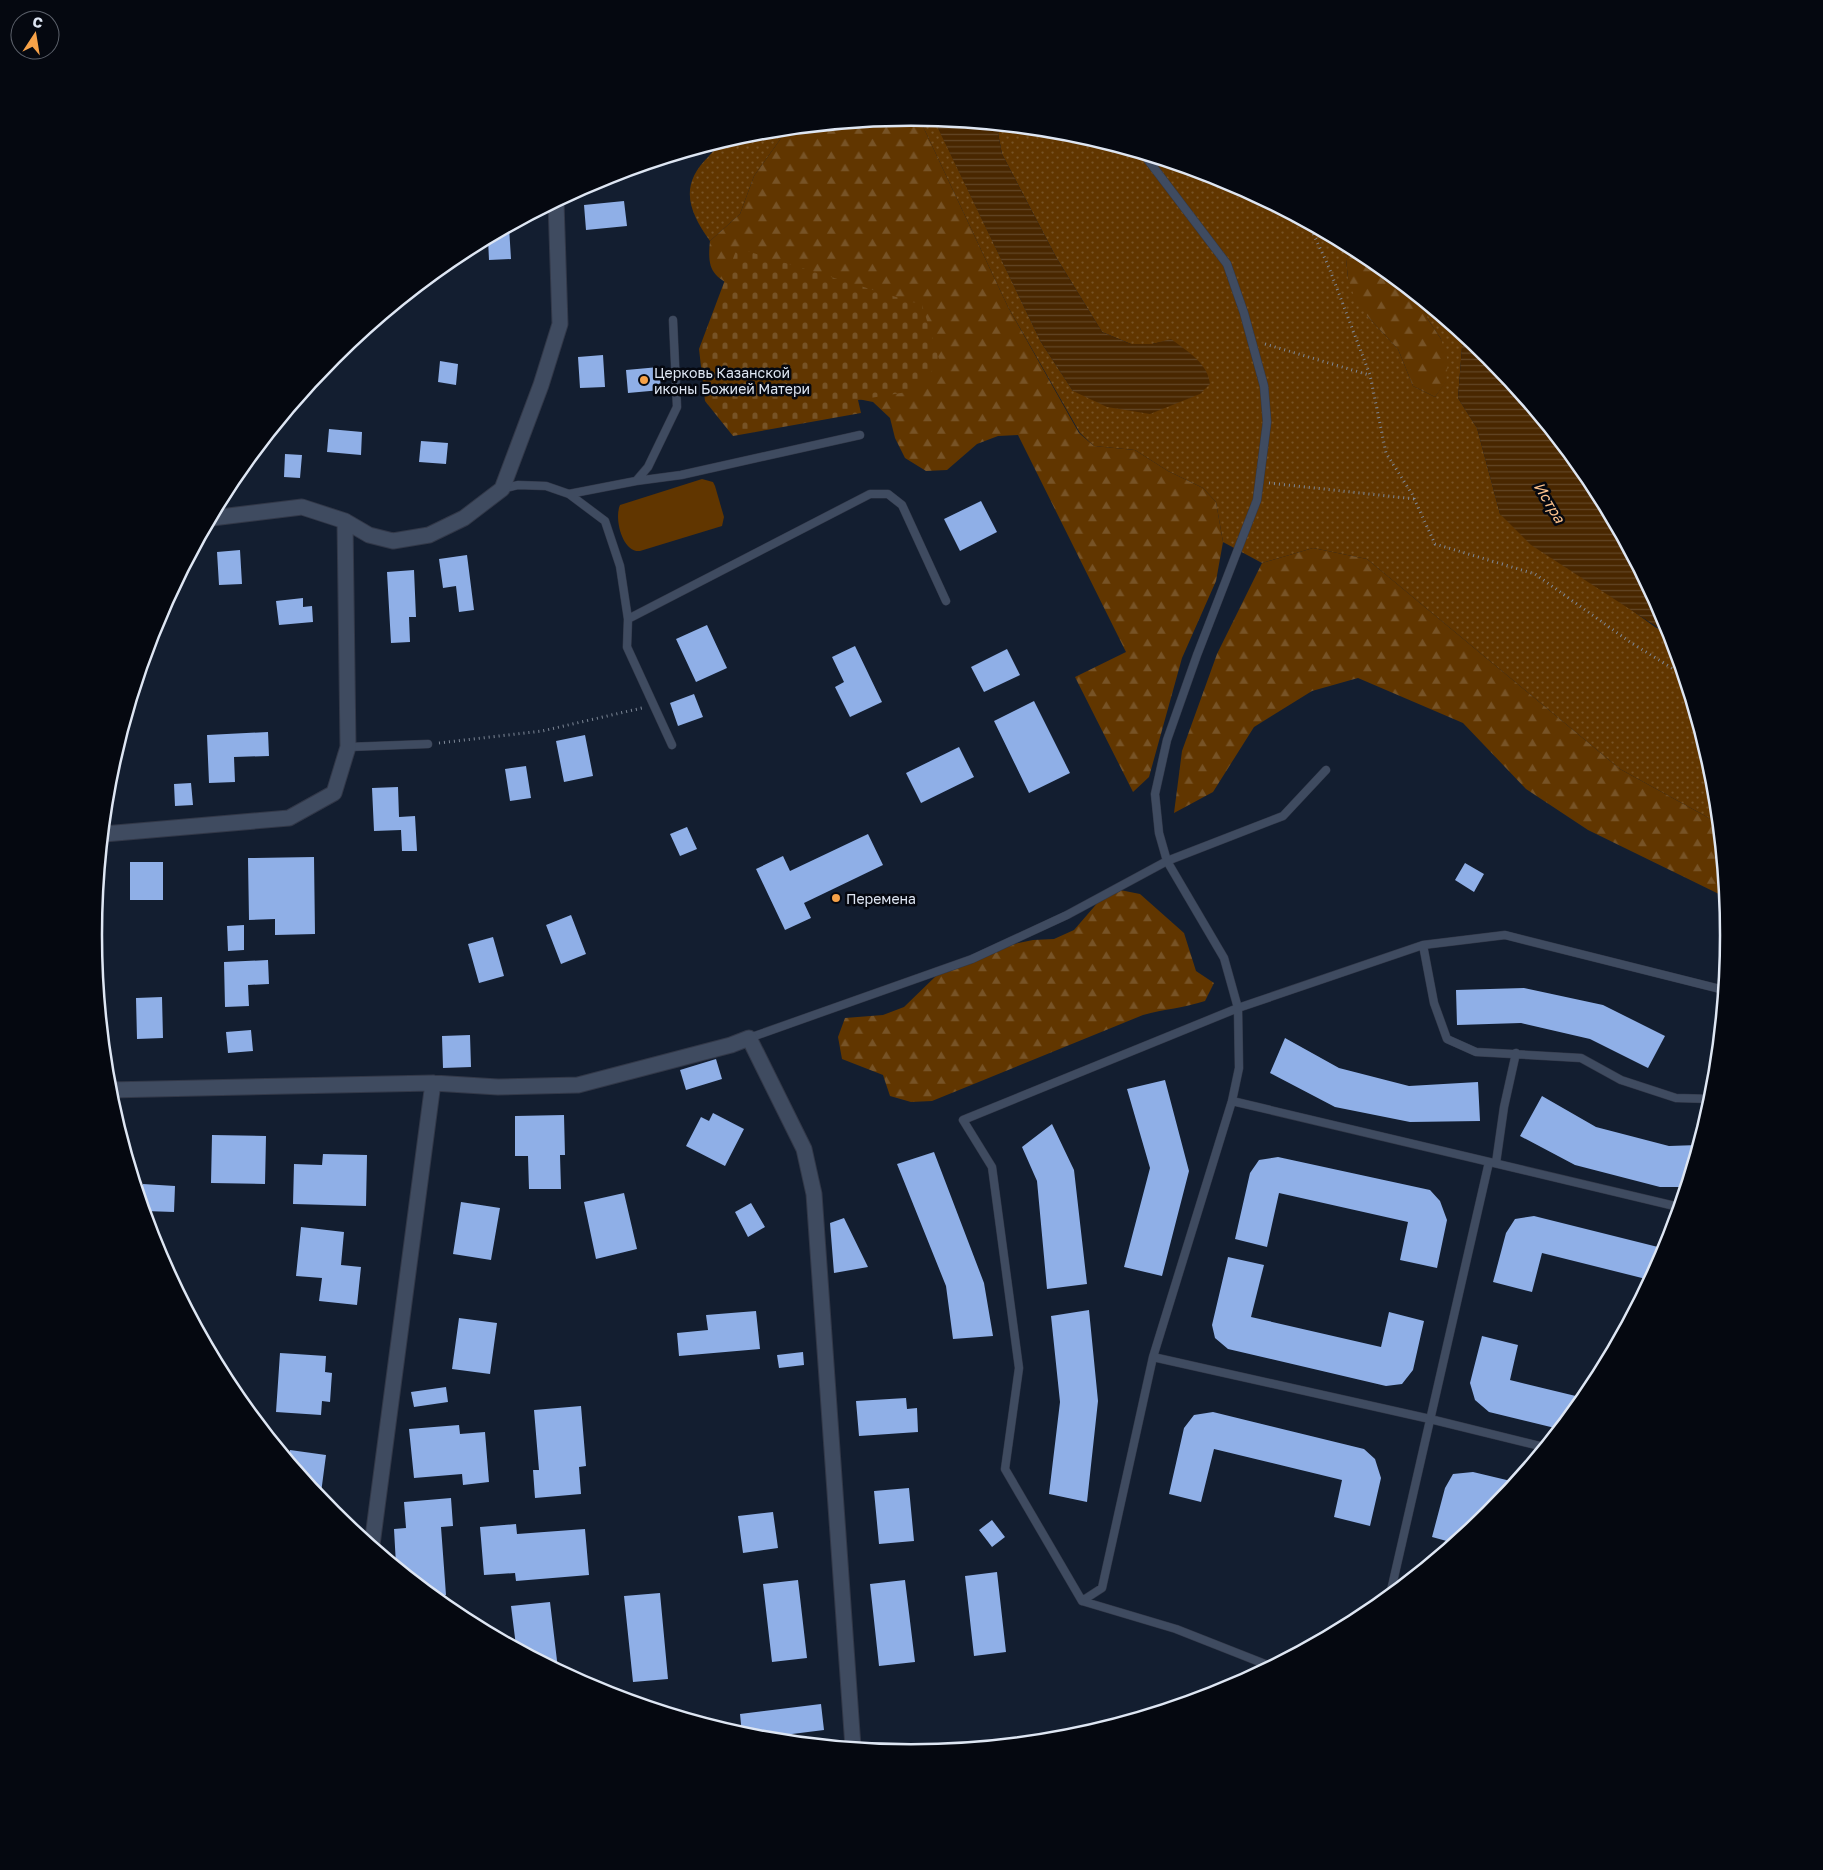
<svg xmlns="http://www.w3.org/2000/svg" width="1823" height="1870" font-family="'Golos Text',sans-serif">
<defs>
<pattern id="grass-dots" width="8" height="8" patternUnits="userSpaceOnUse" patternTransform="scale(1.25)"><rect width="8" height="8" fill="#613600"/><path d="M2 2h.1M6 6h.1" fill="none" stroke="#775326" stroke-width="1.8" stroke-linecap="round"/></pattern>
<pattern id="forest-firs" width="22" height="20" patternUnits="userSpaceOnUse" patternTransform="scale(1.25)"><rect width="22" height="20" fill="#613600"/><path d="M5 1l3.5 6h-7zM16 11l3.5 6h-7z" fill="#775326"/></pattern>
<pattern id="cemetery-stones" width="16" height="16" patternUnits="userSpaceOnUse" patternTransform="scale(1.25)"><rect width="16" height="16" fill="#613600"/><path d="M2 7V4a2 2 0 0 1 4 0v3zM10 15v-3a2 2 0 0 1 4 0v3z" fill="#775326"/></pattern>
<pattern id="water-rules" width="6" height="5" patternUnits="userSpaceOnUse" patternTransform="scale(1.25)"><rect width="6" height="5" fill="#492700"/><path d="M0 2.5h6" fill="none" stroke="#634626"/></pattern>
</defs>
<rect width="100%" height="100%" fill="#131e30"/>
<path fill="url(#grass-dots)" d="M919,118L934,119L1041,342L1073,391L1171,340L1152,344H1131L1102,332L1056,257L1002,154L998,133L1005,126L1071,133L1225,180L1352,248L1346,259L1348,278L1368,317L1398,349L1413,386L1435,397L1446,381L1441,339L1429,321L1417,297L1463,334L1458,398L1477,428L1500,514L1655,627L1671,636L1714,776L1718,823L1620,769L1367,559L1313,548L1262,563L1223,542L1216,502L1203,488L1168,471L1135,450L1094,446L1080,433L1008,307Z
M787,130L754,176L740,214L710,241C688,210 679,185 709,156C713,152 718,145 722,142C738,132 768,131 787,130Z
M1558,440L1592,481L1611,518L1604,514Z"/>
<path fill="url(#forest-firs)" d="M912,117L919,118L1008,307L1079,433L1094,446L1135,450L1168,471L1203,488L1216,502L1223,542L1216,581L1182,658L1149,777L1133,792L1075,677L1126,652L1018,435L998,436L977,444L947,470L926,471L905,458L895,438L890,418L873,402L853,398L738,289C712,276 707,270 710,241L740,214L754,176L787,130Z
M1352,248L1366,255L1417,297L1429,321L1441,339L1448,361L1446,382L1435,397L1413,386L1398,349L1368,317L1355,299L1348,278L1346,259Z
M1313,548L1367,559L1620,769L1718,823L1725,897L1588,830L1526,789L1463,723L1358,678L1312,691L1254,727L1213,792L1174,813L1182,751L1217,654L1262,563Z
M1120,890L1140,894L1184,933L1196,971L1214,983L1205,1001C1184,1008 1164,1009 1143,1015L932,1101L911,1102L890,1096L883,1075L842,1059L838,1037L845,1018L883,1015L904,1007L936,976L954,966L1014,944L1033,940L1054,939L1074,930L1100,900Z"/>
<path fill="url(#cemetery-stones)" d="M737,248L922,305L940,362L913,391L858,400L861,413L733,436L705,401L699,349Z"/>
<path fill="#613600" d="M702,479L713,482L715,486L724,517L722,526L640,551C622,553 614,518 620,505Z"/>
<path fill="url(#water-rules)" d="M934,120L1005,126L998,133L1002,154L1056,257L1102,332L1131,344H1152L1171,339C1187,351 1208,363 1210,384L1200,394L1150,414L1107,407L1073,391L1041,342Z
M1463,334C1522,383 1564,449 1604,514L1611,518L1667,622L1671,636L1531,545L1500,514L1477,428L1458,398Z"/>
<path fill="#8fafe7" d="M624,201L627,226L586,230L584,205Z
M509,227L511,259L489,260L488,239Z
M603,355L605,387L580,388L578,357Z
M440,361L458,364L456,385L438,382Z
M659,367L661,390L628,393L626,370Z
M329,429L362,432L361,455L327,452Z
M421,441L448,443L446,464L419,462Z
M285,454L302,455L300,478L284,477Z
M981,501L997,532L960,551L944,519Z
M240,550L242,584L219,585L217,552Z
M467,555L474,610L459,612L456,586L443,588L439,559Z
M414,570L416,617H409L410,642L391,643L387,572Z
M303,598V607L312,606L313,622L279,625L276,601Z
M707,625L727,668L696,682L676,639Z
M855,646L882,702L850,717L835,687L844,682L832,657Z
M1007,649L1020,675L984,692L971,667Z
M694,694L703,717L678,726L670,703Z
M1034,701L1070,773L1029,793L994,721Z
M268,732L269,756L234,757L235,782L209,783L207,735Z
M585,735L593,776L564,782L556,741Z
M959,747L974,777L921,803L906,773Z
M114,762L116,790L108,791L110,775Z
M526,766L531,798L510,801L505,769Z
M191,783L193,805L175,806L174,784Z
M398,787L399,817L415,816L417,851H402L401,830L374,831L372,788Z
M687,827L697,849L680,856L670,834Z
M868,834L883,865L804,903L811,918L785,930L756,869L783,856L790,871Z
M314,857L315,934L275,935V919L249,920L248,858Z
M130,862H163V900H130Z
M1465,863L1484,874L1474,892L1455,880Z
M571,915L586,954L561,964L546,925Z
M244,925V950L228,951L227,926Z
M493,937L504,976L479,983L468,944Z
M268,960L269,984L248,985L249,1006L225,1007L224,962Z
M1524,988L1603,1005L1665,1036L1648,1068L1590,1039L1521,1023L1457,1025L1456,990Z
M162,997L163,1038L137,1039L136,998Z
M251,1030L253,1051L228,1053L226,1032Z
M470,1035L471,1067L443,1068L442,1036Z
M1285,1038L1339,1068L1409,1086L1478,1082L1480,1121L1410,1122L1335,1107L1270,1073Z
M716,1059L722,1079L686,1090L680,1070Z
M1165,1080L1189,1171L1162,1276L1124,1267L1150,1168L1127,1089Z
M1542,1096L1596,1127L1669,1146L1698,1145L1685,1187H1660L1575,1165L1520,1136Z
M713,1113L744,1129L725,1166L686,1146L701,1117L709,1121Z
M564,1115L565,1155H560L561,1189H529L528,1156H515V1116Z
M1052,1124L1074,1170L1087,1284L1047,1289L1037,1181L1022,1147Z
M212,1135L266,1136L265,1184L211,1183Z
M934,1152L984,1283L993,1336L953,1339L946,1286L897,1164Z
M323,1154L367,1155L366,1206L293,1204L294,1164L322,1165Z
M1278,1157L1430,1190L1440,1201L1447,1220L1437,1268L1400,1260L1408,1222L1279,1193L1267,1247L1235,1239L1250,1173L1259,1160Z
M143,1184L175,1186L174,1212L145,1211L142,1202Z
M624,1193L637,1249L596,1259L584,1202Z
M461,1202L500,1208L491,1260L453,1254Z
M751,1203L765,1227L748,1237L735,1212Z
M1534,1216L1666,1249L1650,1280L1542,1253L1532,1292L1493,1282L1506,1233L1515,1219Z
M844,1218L868,1267L834,1273L830,1223Z
M301,1227L344,1232L341,1265L361,1267L357,1305L319,1301L322,1278L296,1276Z
M1228,1257L1264,1265L1251,1317L1381,1347L1389,1312L1424,1321L1413,1370L1402,1384L1386,1386L1228,1349L1215,1338L1212,1325Z
M1089,1310L1098,1401L1087,1502L1049,1494L1060,1402L1051,1316Z
M756,1311L760,1349L679,1356L677,1333L708,1330L706,1315Z
M459,1318L497,1323L490,1374L452,1369Z
M1482,1336L1518,1345L1510,1380L1584,1398L1559,1429L1489,1412L1475,1400L1470,1383Z
M803,1352L804,1365L779,1368L777,1355Z
M280,1353L326,1356L325,1372L332,1373L330,1402L322,1401L321,1415L276,1412Z
M446,1387L448,1402L414,1407L411,1392Z
M906,1398L907,1409L917,1408L918,1432L859,1436L856,1401Z
M581,1406L586,1466L579,1467L581,1494L535,1498L533,1470H539L534,1410Z
M1213,1412L1364,1449L1375,1459L1381,1478L1370,1526L1334,1517L1342,1480L1214,1449L1201,1502L1169,1494L1184,1428L1194,1415Z
M459,1425L460,1434L485,1432L489,1482L463,1485L462,1474L414,1478L409,1429Z
M290,1450L326,1455L321,1493L316,1492L289,1459Z
M1473,1472L1515,1482L1491,1511L1481,1508L1477,1524L1454,1543L1432,1537L1445,1488L1453,1474Z
M909,1488L914,1541L879,1544L874,1491Z
M451,1498L453,1526L441,1527L446,1595L433,1596L396,1565L394,1529L406,1528L404,1502Z
M773,1512L778,1548L743,1553L738,1516Z
M992,1520L1005,1537L992,1547L979,1530Z
M516,1524L517,1534L585,1529L589,1575L516,1581L515,1573L484,1575L480,1527Z
M997,1572L1006,1652L974,1656L965,1576Z
M798,1580L807,1658L772,1662L763,1584Z
M905,1580L915,1662L879,1666L870,1584Z
M660,1593L668,1679L633,1682L624,1596Z
M550,1602L558,1669L516,1646L511,1606Z
M821,1704L824,1730L760,1738L742,1734L740,1714Z"/>
<g fill="none" stroke-linecap="round" stroke-linejoin="round">
<g stroke="#323848" stroke-width="9">
<path id="lane" d="M636,481L681,475L860,435
M502,489L518,485L546,486L569,494L605,521L620,566L628,619L627,647L672,745
M569,494L636,481L648,467L677,407L673,320
M628,619L870,494H888L902,505L946,601
M348,747L428,744
M1423,945L1434,1003L1447,1039L1476,1052L1581,1058L1621,1080L1676,1098L1712,1099
M749,1038L972,959L1067,915L1167,861L1283,816L1326,770
M1232,1101L1679,1207
M1496,1163L1504,1107L1516,1053
M1153,1357L1430,1419L1544,1447
M1390,1595L1489,1162
M1082,1601L1102,1588L1153,1357L1232,1101L1239,1068L1238,1008L1224,958L1167,861L1159,833L1155,794L1167,740L1197,655L1257,500L1267,422L1264,386L1244,313L1227,264L1145,156
M1270,1666L1176,1629L1082,1601L1005,1469L1019,1368L992,1167L963,1120L1238,1008L1423,945L1505,935L1724,990"/>
</g>
<g stroke="#323848" stroke-width="17">
<path id="street" d="M345,521L369,535L393,541L429,535L464,518L502,489L541,385L560,324L556,202
M104,834L289,818L334,793L348,747L345,521L302,507L212,518
M109,1090L433,1083L498,1087L578,1085L731,1045L749,1038L804,1149L814,1194L853,1747
M372,1545L433,1083"/>
</g>
<path stroke="#7e8897" stroke-width="3" stroke-dasharray="1 4" stroke-linecap="butt" d="M1309,225L1328,265L1370,375L1386,453L1412,494L1435,544L1535,574L1630,642L1683,675
M1265,344L1369,375
M1269,483L1415,499
M439,743L542,731L642,708"/>
<use href="#lane" stroke="#3f4b60" stroke-width="8"/>
<use href="#street" stroke="#3f4b60" stroke-width="15"/>
</g>
<g fill="#f7a248" stroke="#050810" stroke-width="2">
<circle cx="644" cy="380" r="5"/>
<circle cx="836" cy="898" r="5"/>
</g>
<g text-anchor="middle" dominant-baseline="central" stroke-width="5" stroke-linejoin="round" paint-order="stroke">
<g font-size="14" fill="#dee6f3" stroke="#050810" text-anchor="start">
<text x="654" y="372">Церковь Казанской<tspan x="654" dy="16">иконы Божией Матери</tspan></text>
<text x="846" y="898">Перемена</text>
</g>
<g font-size="15" font-style="italic" fill="#fdc38e" stroke="#050810">
<text transform="translate(1550 502) rotate(59)">Истра</text>
</g>
</g>
<path d="M0 0H1823V1870H0ZM102 935a809 809 0 1 1 1618 0a809 809 0 1 1-1618 0Z" fill="#050810" fill-rule="evenodd"/>
<path fill="none" stroke="#dee6f3" stroke-width="2.5" d="M102 935a809 809 0 1 1 1618 0a809 809 0 1 1-1618 0Z"/>
<g transform="translate(35 35) rotate(12)"><circle r="24" fill="#050810" stroke="#5c616b"/>
<path d="M0-4L9 19L0 12L-9 19Z" fill="#f7a248"/>
<text y="-8" font-size="14" font-weight="bold" text-anchor="middle" fill="#dee6f3">С</text>
</g>
</svg>
